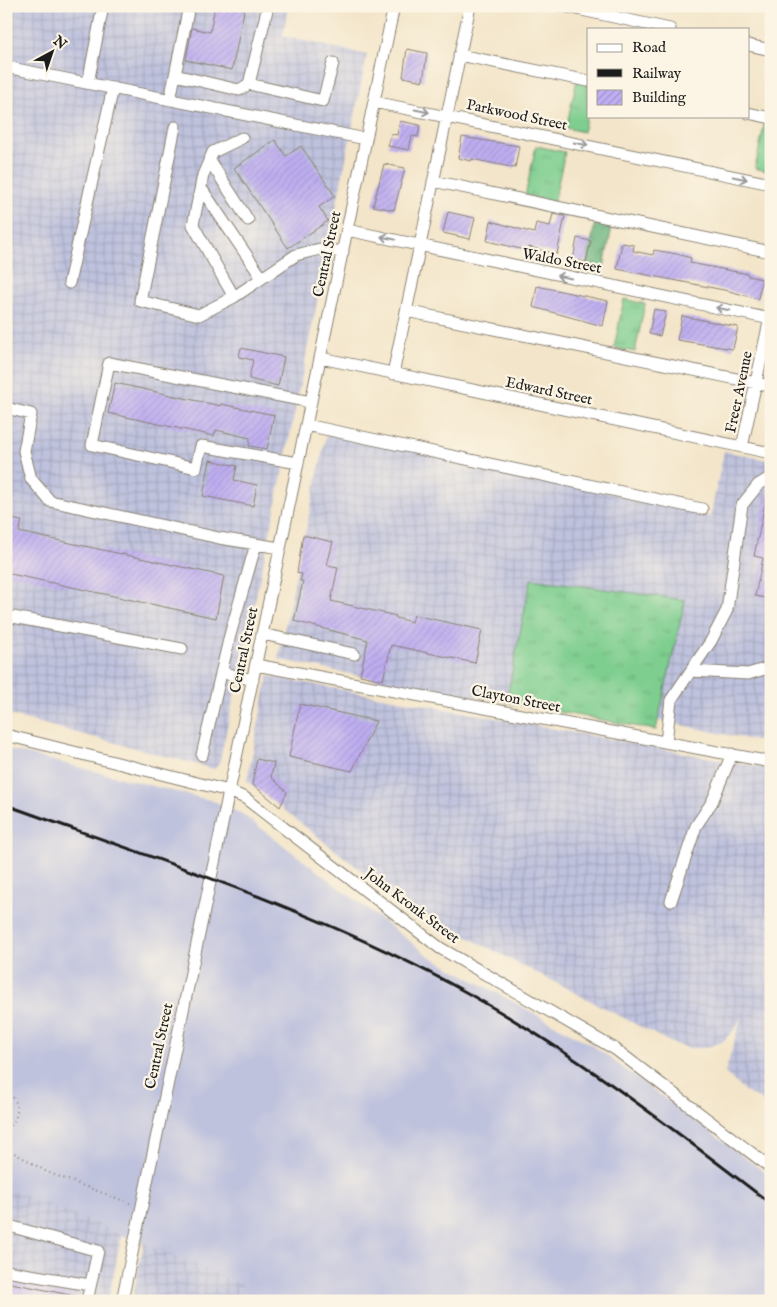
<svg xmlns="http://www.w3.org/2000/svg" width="777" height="1307" font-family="'IM FELL English',serif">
<defs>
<pattern id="industrial-grid" width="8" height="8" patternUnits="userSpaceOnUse" patternTransform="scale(1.25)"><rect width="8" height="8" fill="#bfc2dd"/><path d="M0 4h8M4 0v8" fill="none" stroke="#a4a6bd"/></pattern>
<pattern id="grass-tufts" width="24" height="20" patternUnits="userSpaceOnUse" patternTransform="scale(1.25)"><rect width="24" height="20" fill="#7ece8f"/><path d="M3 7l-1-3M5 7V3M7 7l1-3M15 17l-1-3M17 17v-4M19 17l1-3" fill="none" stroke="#6cb07b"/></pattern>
<pattern id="forest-crowns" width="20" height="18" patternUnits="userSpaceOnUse" patternTransform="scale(1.25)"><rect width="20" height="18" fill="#66b17a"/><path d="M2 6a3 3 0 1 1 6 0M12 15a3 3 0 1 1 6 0" fill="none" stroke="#538f63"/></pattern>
<pattern id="building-hatch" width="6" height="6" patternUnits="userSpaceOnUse" patternTransform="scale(1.25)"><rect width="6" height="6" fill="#beaef1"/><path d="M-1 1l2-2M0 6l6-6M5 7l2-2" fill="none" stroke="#a395ce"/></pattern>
</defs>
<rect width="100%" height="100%" fill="#fcf5e5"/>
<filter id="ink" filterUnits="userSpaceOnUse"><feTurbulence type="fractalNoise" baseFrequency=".02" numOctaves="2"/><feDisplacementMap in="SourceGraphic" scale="10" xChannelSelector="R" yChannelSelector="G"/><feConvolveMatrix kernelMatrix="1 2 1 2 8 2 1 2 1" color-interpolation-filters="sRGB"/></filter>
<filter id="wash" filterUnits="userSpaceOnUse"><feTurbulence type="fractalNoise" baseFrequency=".0096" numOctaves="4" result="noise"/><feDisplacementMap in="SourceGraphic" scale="20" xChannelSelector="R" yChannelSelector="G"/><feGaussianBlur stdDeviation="1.12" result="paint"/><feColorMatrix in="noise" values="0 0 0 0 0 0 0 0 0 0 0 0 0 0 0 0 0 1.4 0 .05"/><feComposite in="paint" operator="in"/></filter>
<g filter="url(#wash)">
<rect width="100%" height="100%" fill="#f3e5c9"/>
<path fill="url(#industrial-grid)" d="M6,6H288L283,36L367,55L274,514L219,764L214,769L6,714Z
M327,432L704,513L710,518L724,451L771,461V744L658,720L685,600L531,579L506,702L384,681L278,659Z
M268,676L771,769V1106L746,1092L725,1073L742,1016L734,1030L722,1042L704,1048H688L670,1042L404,904L247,781Z
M6,1187L122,1233L108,1301H6Z
M144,1242L237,1282H243L239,1301H132Z"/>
<path fill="#bfc2dd" d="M6,749L213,801L242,814L429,956L592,1045L771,1177V1301H239L242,1282H237L6,1187Z"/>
<path fill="url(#grass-tufts)" stroke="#4d7556" d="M577,80L588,83V110L583,132L566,128Z
M765,121L771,123L770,172L755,168Z
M536,146L565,152L554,202L525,196Z
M624,299L645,304L635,352L614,348Z
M531,579L685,600L656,730L506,702Z"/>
<path fill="url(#forest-crowns)" stroke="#41664b" d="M596,218L613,222L603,272L586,268Z"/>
<g id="blocks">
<path fill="url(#building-hatch)" d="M215,6H245L232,70L186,60L192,28L210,32Z
M407,49L427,53L423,81L403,77Z
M400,121L420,125L418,137L412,136L409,150L388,146L391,134L397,135Z
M462,137L519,146L515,168L472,159L471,161L458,158Z
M275,140L286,156L301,146L335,196L319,207L328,221L288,248L234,168Z
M384,164L405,168L394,210L373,206Z
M448,212L475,218L470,239L443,233Z
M553,214L565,216L557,254L529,247V251L487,241L491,221L534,233L536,223L550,226Z
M577,238L591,241L586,262L573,260Z
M622,243L634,245L633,251L653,255L654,250L677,254L691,258L690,263L748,274V276L762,279L758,299L729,291L617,269Z
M537,286L608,301L603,326L533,307Z
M654,309L666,312L660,336L649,334Z
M682,316L738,327L733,349L677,340Z
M241,348L284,357L278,386L249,379L253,360L239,357Z
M115,383L221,406V404L274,415L267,449L249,446L250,438L216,430L214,436L108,413Z
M210,460L237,466L234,480L257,485L253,506L203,496Z
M767,494L771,495V599L755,596L763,558L754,556Z
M6,518L22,521L19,532L224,576L216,618L6,573Z
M303,535L333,542L327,565L338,567L331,601L396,616V618L412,622L414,615L482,630L475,663L391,645L383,680L360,675L368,640L294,621L303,581H300L302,574L297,573Z
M300,704L376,721L352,771L289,757Z
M257,759L274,763L271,777L287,792L280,807L252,784Z
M6,1282L80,1297L79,1301H6Z"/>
</g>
</g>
<g filter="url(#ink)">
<use href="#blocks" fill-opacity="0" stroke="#888072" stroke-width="1"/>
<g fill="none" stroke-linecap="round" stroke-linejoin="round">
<g stroke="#888072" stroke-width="13">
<path id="minor" d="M563,6L670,29
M748,45L771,50
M459,55L588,81
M6,67L366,139
M175,75L239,90L249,84L268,6
M88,83L103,6
M249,84L323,101L333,63
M170,100L189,6
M374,102L771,184
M748,113L771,118
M175,127L140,301L199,315L234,297
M242,138L213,152L203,175L193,225L234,297L296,255L320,249L343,252
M210,161L248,220
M433,181L771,252
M201,188L262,278
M347,230L771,319
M69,283L113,88
M406,311L771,386
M321,358L771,453
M393,374L470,6
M6,408L31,414L24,451L31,479L50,501L219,538L280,548
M306,425L702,509
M742,447L771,313
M298,463L201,446L196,468L92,445L109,363L311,402
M6,620L13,617L182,649
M262,634L354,654
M256,665L771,762
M691,671L748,674L771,667
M221,672L253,680
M6,735L229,791L245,798L440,948L615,1049L771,1168
M666,742L671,700L711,641L727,610L742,505L758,485L771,477
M202,755L230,635L256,544
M671,901L696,826L712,802L732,754
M6,1225L98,1251L87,1301
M6,1271L90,1285
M122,1301L394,6"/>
</g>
<path stroke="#888072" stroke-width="2" stroke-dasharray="1 4" stroke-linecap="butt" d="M6,1090C23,1104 19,1117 6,1132
M6,1148L47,1172L132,1204"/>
<use href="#minor" stroke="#fff" stroke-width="11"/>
<path stroke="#1c1c1c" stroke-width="3" d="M6,805C156,859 310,908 451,984C566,1046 668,1125 771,1204"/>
</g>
<defs><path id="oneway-shaft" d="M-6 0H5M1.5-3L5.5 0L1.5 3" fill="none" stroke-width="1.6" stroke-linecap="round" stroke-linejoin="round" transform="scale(1.25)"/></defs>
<g stroke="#999">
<use href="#oneway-shaft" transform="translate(422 111) rotate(11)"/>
<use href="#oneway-shaft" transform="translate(581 144) rotate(12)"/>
<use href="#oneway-shaft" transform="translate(740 178) rotate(12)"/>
<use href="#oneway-shaft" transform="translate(388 238) rotate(-169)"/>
<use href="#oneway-shaft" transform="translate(564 277) rotate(-169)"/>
<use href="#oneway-shaft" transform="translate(723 309) rotate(-168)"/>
</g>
</g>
<g text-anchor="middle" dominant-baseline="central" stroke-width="4.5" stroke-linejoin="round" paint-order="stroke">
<g font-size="15" fill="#1c1c1c" stroke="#fcf5e5">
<text transform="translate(517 115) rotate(12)">Parkwood Street</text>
<text transform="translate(327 254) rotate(-78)">Central Street</text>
<text transform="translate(562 261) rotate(11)">Waldo Street</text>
<text transform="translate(549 391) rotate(12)">Edward Street</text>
<text transform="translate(739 392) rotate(-78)">Freer Avenue</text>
<text transform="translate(244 650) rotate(-78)">Central Street</text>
<text transform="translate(516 699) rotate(11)">Clayton Street</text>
<text transform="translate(412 906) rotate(37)">John Kronk Street</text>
<text transform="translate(159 1046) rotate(-78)">Central Street</text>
</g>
</g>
<rect width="777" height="1307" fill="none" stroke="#fcf5e5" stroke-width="25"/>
<rect x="587" y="28" width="162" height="90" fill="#fcf5e5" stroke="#a29e95"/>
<rect x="597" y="44" width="25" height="8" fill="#ffffff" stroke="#a29e95"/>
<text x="632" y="52" font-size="15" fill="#1c1c1c">Road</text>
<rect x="597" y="69" width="25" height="8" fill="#1c1c1c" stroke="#a29e95"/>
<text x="632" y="78" font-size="15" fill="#1c1c1c">Railway</text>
<rect x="597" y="90" width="25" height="15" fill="url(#building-hatch)" stroke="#a29e95"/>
<text x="632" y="102" font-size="15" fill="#1c1c1c">Building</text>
<g transform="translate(52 52) rotate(40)" stroke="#fcf5e5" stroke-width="4" paint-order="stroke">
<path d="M0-4L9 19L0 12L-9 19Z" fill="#1c1c1c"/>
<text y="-8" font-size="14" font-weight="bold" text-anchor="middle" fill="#1c1c1c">N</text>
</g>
</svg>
